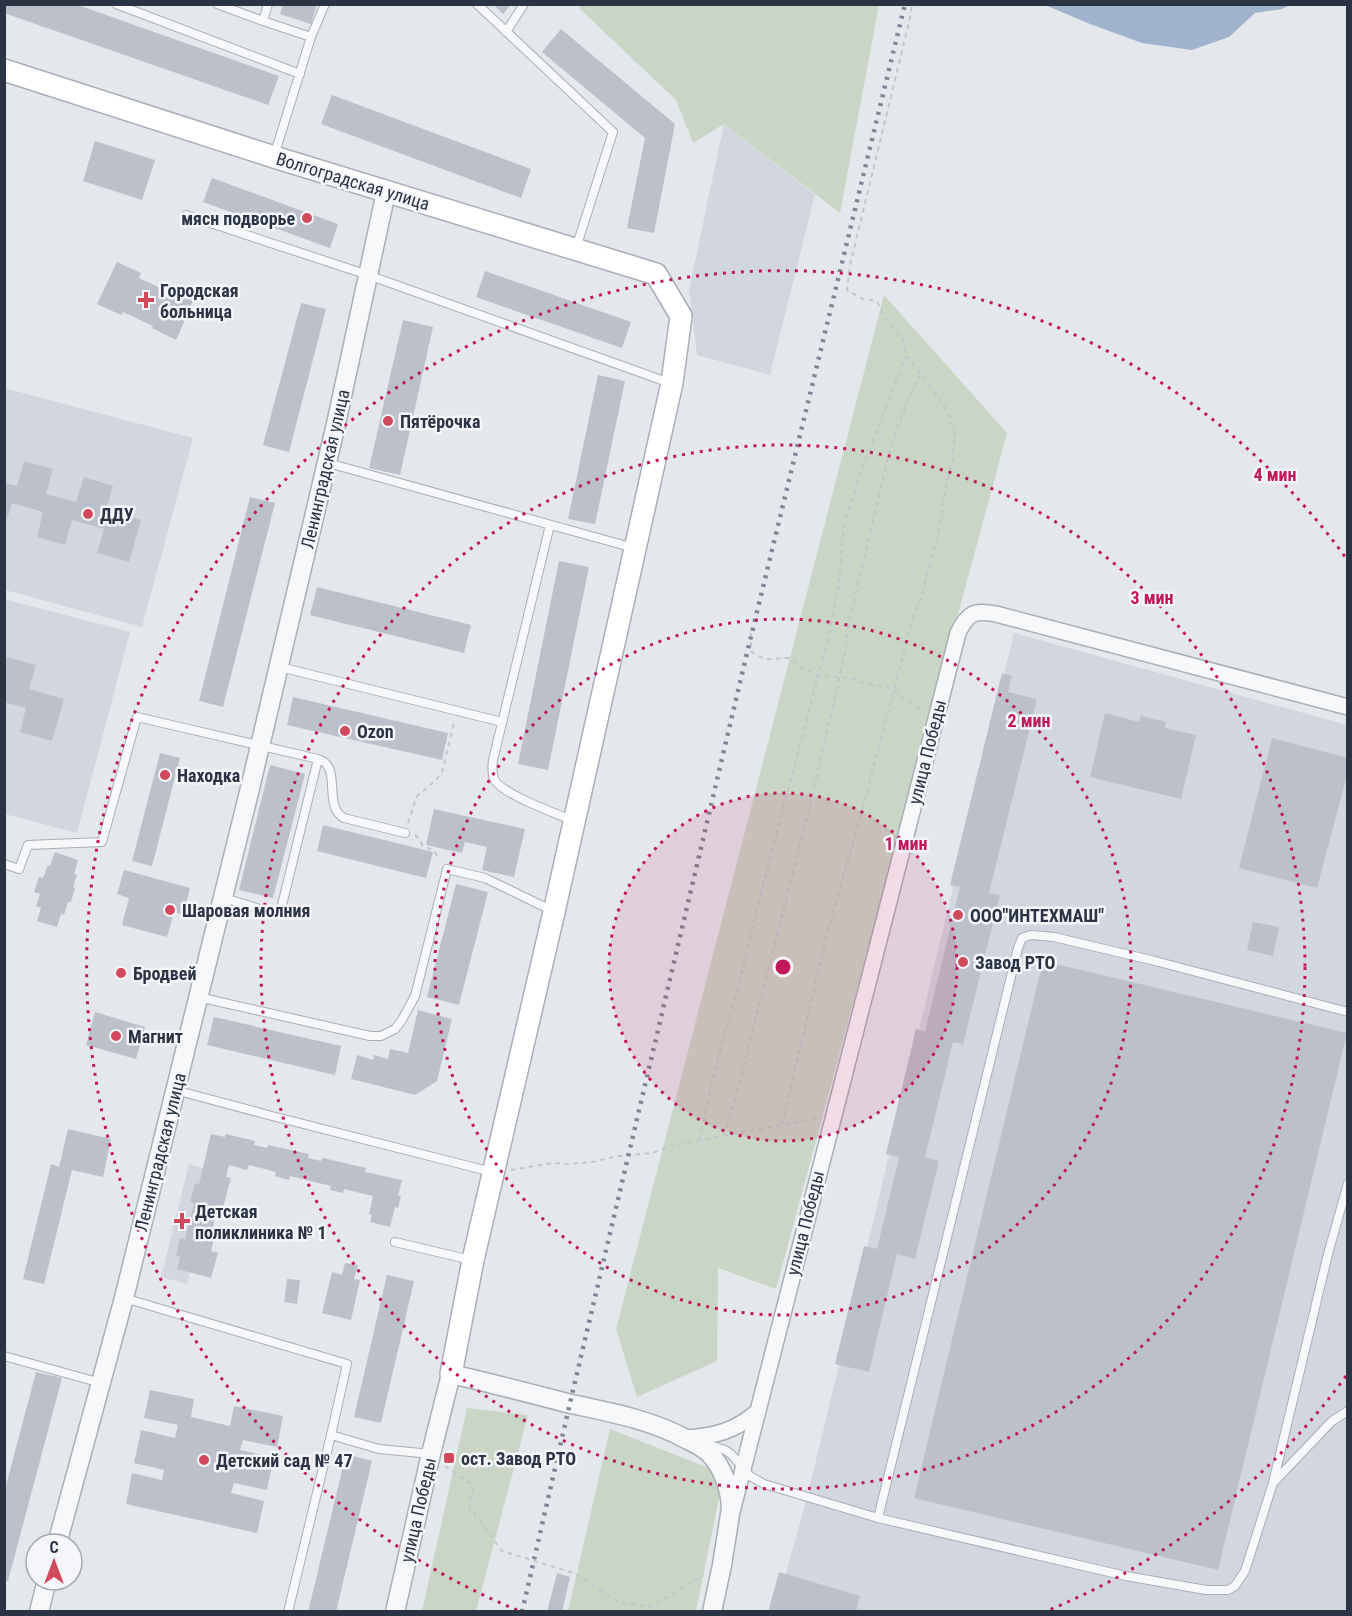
<svg xmlns="http://www.w3.org/2000/svg" width="1352" height="1616" font-family="'Roboto Condensed',sans-serif">
<rect width="100%" height="100%" fill="#e4e7ec"/>
<path fill="#d2d6de" d="M724,124L815,195L770,375L697,355L689,290Z
M4,388L193,438L142,627L5,590Z
M4,599L130,632L77,833L5,814Z
M1014,633L1347,725V1611L775,1612L807,1498Z
M189,1164L203,1168L199,1184L195,1183L190,1202L194,1203L185,1239L176,1256L180,1257L177,1269L190,1272L187,1284L161,1277Z"/>
<path fill="#c9d6c5" d="M581,4L879,5L840,213L724,124L693,143L676,100L580,9Z
M884,295L1007,433L776,1289L718,1268L717,1361L637,1397L616,1329Z
M467,1408L528,1415L476,1611H422Z
M610,1429L724,1474L696,1611L568,1612Z"/>
<path fill="#9fb4cc" d="M1045,5L1290,4V5L1282,9L1255,13L1229,37L1192,50L1142,43L1090,24Z"/>
<path fill="#bbc0ca" d="M4,4H75L279,76L268,105L4,13Z
M283,4H317L311,24L280,14Z
M493,4H511L503,14Z
M561,29L675,124L654,233L627,228L645,138L542,52Z
M332,95L531,169L521,198L321,124Z
M95,141L155,160L142,200L83,181Z
M212,178L338,224L330,248L203,202Z
M117,262L141,273L139,278L169,292L172,286L195,297L176,340L152,328L153,326L123,312L121,315L97,304Z
M485,271L631,322L622,348L476,297Z
M301,303L326,309L289,452L263,445Z
M403,320L433,327L400,475L369,468Z
M598,375L625,381L595,524L568,519Z
M24,461L53,469L46,494L76,502L84,477L113,486L106,510L141,520L129,562L97,553L104,529L72,520L65,545L37,537L43,512L12,503L4,528V483L17,486Z
M250,497L275,503L223,707L199,701Z
M559,561L589,567L548,770L518,764Z
M317,587L471,625L464,653L310,615Z
M6,657L36,665L29,689L64,699L52,741L20,732L26,708L4,702V663Z
M1002,673L1012,676L1008,692L1037,699L989,893L1000,895L963,1044L953,1042L925,1157L939,1161L915,1259L897,1254L869,1372L835,1364L864,1246L877,1249L899,1157L886,1154L916,1029L925,1032L960,887L950,885Z
M293,697L448,733L442,760L287,725Z
M1105,713L1139,722L1141,716L1166,722L1165,728L1196,735L1181,799L1090,777Z
M1272,738L1348,758V771L1317,888L1239,868Z
M160,753L180,758L152,866L132,861Z
M270,765L305,774L273,898L239,890Z
M434,809L525,829L514,877L482,870L487,847L465,842L462,853L426,845Z
M323,825L433,852L426,878L317,851Z
M55,852L78,860L74,874L77,875L73,887L75,888L71,902H68L64,915L61,914L57,927L37,921L41,908L36,906L40,894L34,892L39,877L43,878L48,865L50,866Z
M124,870L190,888L183,915L174,912L167,937L122,925L129,898L117,894Z
M456,884L488,892L459,1005L427,997Z
M1253,922L1279,927L1273,956L1247,950Z
M1043,961L1347,1033L1218,1570L914,1498Z
M418,1010L452,1019L437,1081L415,1095L351,1079L357,1055L373,1060L374,1055L388,1059L390,1049L408,1053Z
M95,1012L145,1027L136,1059L86,1045Z
M214,1017L341,1046L335,1075L207,1045Z
M68,1129L111,1139L103,1177L72,1170L44,1284L23,1279L51,1164L59,1167Z
M211,1134L225,1137L226,1134L255,1141L254,1145L267,1148L268,1145L309,1154L308,1158L321,1161L323,1158L366,1168L365,1172L402,1180L398,1195L401,1196L398,1208L395,1207L390,1227L370,1222L372,1215L369,1214L373,1196L344,1189L343,1193L330,1190L331,1186L290,1176L289,1180L275,1176L276,1172L249,1165L247,1170L229,1165L226,1177L231,1178L220,1219L215,1218L211,1234L215,1235L211,1251L218,1253L211,1278L177,1269L180,1257L176,1256L180,1238L185,1239L194,1203L190,1202L195,1183L199,1184Z
M345,1263L358,1265L354,1279L360,1280L351,1320L322,1313L332,1272L342,1275Z
M387,1275L414,1281L381,1423L354,1417Z
M287,1279L300,1280L297,1304L284,1302Z
M36,1372L62,1378L8,1581H4V1493Z
M150,1390L194,1399L191,1417L230,1426L234,1406L283,1416L277,1447L243,1440L240,1450L274,1457L267,1490L234,1483L231,1493L264,1501L257,1533L126,1504L132,1473L162,1480L164,1470L134,1463L141,1430L175,1438L178,1425L144,1418Z
M346,1454L372,1461L336,1612H308Z
M779,1572L860,1596L856,1612H768Z
M557,1573L570,1577L562,1612H547Z"/>
<g fill="none" stroke-linecap="round" stroke-linejoin="round">
<g stroke="#a9aeb7" stroke-width="10">
<path id="service" d="M116,4L300,74
M217,4L263,21
M268,4L263,21L311,37
M477,4L613,132L576,248
M506,32L524,4
M274,156L311,37L325,4
M186,215L368,275L670,383
M328,463L634,548
M550,525L493,760C492,767 492,773 494,779C501,794 556,813 573,821
M280,667L502,722
M318,759C343,766 322,806 344,818L405,833
M4,864L19,869L28,845L102,842L137,717L318,759L282,905L279,910L270,912L224,898
M198,997L370,1036H381L395,1029L402,1020L415,996L447,869L485,878L553,911
M175,1090L272,1116L492,1172
M395,1242L471,1260
M124,1298L347,1364L331,1435L288,1612
M4,1356L101,1383
M331,1435L379,1449L431,1454
M707,1444L725,1450L731,1454L750,1476L764,1484L878,1518L1126,1576L1206,1590H1228L1235,1586L1245,1571L1273,1483L1328,1254L1348,1183
M1274,1482L1332,1421L1348,1411
M878,1518L1018,948L1022,938L1031,935L1054,937L1155,961L1348,1012"/>
</g>
<g stroke="#a9aeb7" stroke-width="18">
<path id="minor" d="M684,1438C713,1437 736,1431 758,1411
M733,1508L958,633C968,612 975,610 996,614L1348,707"/>
</g>
<g stroke="#a9aeb7" stroke-width="21">
<path id="tertiary" d="M57,1544L124,1298L251,784L336,424L386,192
M39,1612L47,1580
M395,1612L431,1454L451,1374C490,1383 529,1393 567,1403C608,1412 649,1419 686,1439C694,1443 703,1447 709,1453C723,1467 730,1489 731,1508L722,1565L712,1612"/>
</g>
<g stroke="#a9aeb7" stroke-width="24">
<path id="secondary" d="M4,70L274,157L656,274L681,316L672,383L554,912L473,1260L451,1374"/>
</g>
<path stroke="#c2c5cb" stroke-width="2" stroke-dasharray="4.5 4.5" stroke-linecap="butt" d="M751,633V651C765,663 774,658 791,658L799,666L815,674L854,679L865,684L887,687L893,690L901,697L923,710
M408,823L417,796L436,780L442,772L454,723
M415,835L418,838L423,846L433,850L440,859
M782,1124L827,934L860,818L913,617L921,599L939,529L946,487L952,463L955,434L949,415L940,399L906,356L903,338C891,328 883,315 877,301L863,299L847,290L850,265L910,18L912,4
M724,1136L734,1103L805,826L845,653L849,622L891,445L908,399L920,375
M699,1140L718,1057L738,988L760,897L828,638L838,591L844,523L862,469L906,356
M511,1170L552,1163L570,1164L592,1162L618,1156L652,1153L670,1146L818,1118
M445,1466L473,1485L469,1506L502,1551L574,1573L618,1602L650,1607L704,1575"/>
<use href="#service" stroke="#f7f8fa" stroke-width="8"/>
<use href="#minor" stroke="#f7f8fa" stroke-width="15"/>
<use href="#tertiary" stroke="#f7f8fa" stroke-width="18"/>
<use href="#secondary" stroke="#fff" stroke-width="21"/>
<path stroke="#7d8696" stroke-width="4.5" stroke-dasharray="3 6" stroke-linecap="butt" d="M522,1612L570,1403L746,657L905,4"/>
</g>
<circle cx="783" cy="967" r="174" fill="#c2185b" fill-opacity=".12"/>
<g fill="none" stroke="#c2185b" stroke-width="3" stroke-dasharray="3 6">
<circle cx="783" cy="967" r="174"/>
<circle cx="783" cy="967" r="348"/>
<circle cx="783" cy="967" r="522"/>
<path d="M1346 1376A696 696 0 0 1 1049 1610M517 1610A696 696 0 1 1 1346 558"/>
</g>
<g fill="#d1495b" stroke="#f4f6f9" stroke-width="2">
<circle cx="307" cy="218" r="6"/>
<path d="M143 291h6v6h6v6h-6v6h-6v-6h-6v-6h6z"/>
<circle cx="388" cy="421" r="6"/>
<circle cx="88" cy="514" r="6"/>
<circle cx="345" cy="731" r="6"/>
<circle cx="165" cy="775" r="6"/>
<circle cx="170" cy="910" r="6"/>
<circle cx="958" cy="915" r="6"/>
<circle cx="963" cy="962" r="6"/>
<circle cx="121" cy="973" r="6"/>
<circle cx="116" cy="1036" r="6"/>
<path d="M179 1212h6v6h6v6h-6v6h-6v-6h-6v-6h6z"/>
<rect x="443" y="1452" width="12" height="12" rx="3"/>
<circle cx="204" cy="1460" r="6"/>
</g>
<g text-anchor="middle" dominant-baseline="central" stroke-width="5" stroke-linejoin="round" paint-order="stroke">
<g font-size="18" fill="#2b3445" stroke="#f4f6f9">
<text transform="translate(353 181) rotate(17)">Волгоградская улица</text>
<text transform="translate(325 469) rotate(-77)">Ленинградская улица</text>
<text transform="translate(927 752) rotate(-76)">улица Победы</text>
<text transform="translate(160 1152) rotate(-76)">Ленинградская улица</text>
<text transform="translate(805 1223) rotate(-76)">улица Победы</text>
<text transform="translate(418 1510) rotate(-77)">улица Победы</text>
</g>
<g font-size="18" font-weight="bold" fill="#2b3445" stroke="#f4f6f9" text-anchor="start">
<text x="295" y="218" text-anchor="end">мясн подворье</text>
<text x="160" y="290">Городская<tspan x="160" dy="21">больница</tspan></text>
<text x="400" y="421">Пятёрочка</text>
<text x="100" y="514">ДДУ</text>
<text x="357" y="731">Ozon</text>
<text x="177" y="775">Находка</text>
<text x="182" y="910">Шаровая молния</text>
<text x="970" y="915">ООО"ИНТЕХМАШ"</text>
<text x="975" y="962">Завод РТО</text>
<text x="133" y="973">Бродвей</text>
<text x="128" y="1036">Магнит</text>
<text x="195" y="1211">Детская<tspan x="195" dy="21">поликлиника № 1</tspan></text>
<text x="461" y="1458">ост. Завод РТО</text>
<text x="216" y="1460">Детский сад № 47</text>
</g>
</g>
<circle cx="783" cy="967" r="9" fill="#c2185b" stroke="#f4f6f9" stroke-width="3"/>
<g font-size="18" text-anchor="middle" font-weight="bold" fill="#c2185b" stroke="#f4f6f9" stroke-width="5" stroke-linejoin="round" paint-order="stroke">
<text x="1275" y="481">4 мин</text>
<text x="1152" y="604">3 мин</text>
<text x="1029" y="727">2 мин</text>
<text x="906" y="850">1 мин</text>
</g>
<rect width="1352" height="1616" fill="none" stroke="#2b3445" stroke-width="12"/>
<g transform="translate(54 1562)"><circle r="28" fill="#f4f6f9" stroke="#a4a8b1" stroke-width="1.5"/>
<path d="M0-4.5L10 22L0 15L-10 22Z" fill="#d1495b"/>
<text y="-9" font-size="16" font-weight="bold" text-anchor="middle" fill="#2b3445">С</text>
</g>
</svg>
